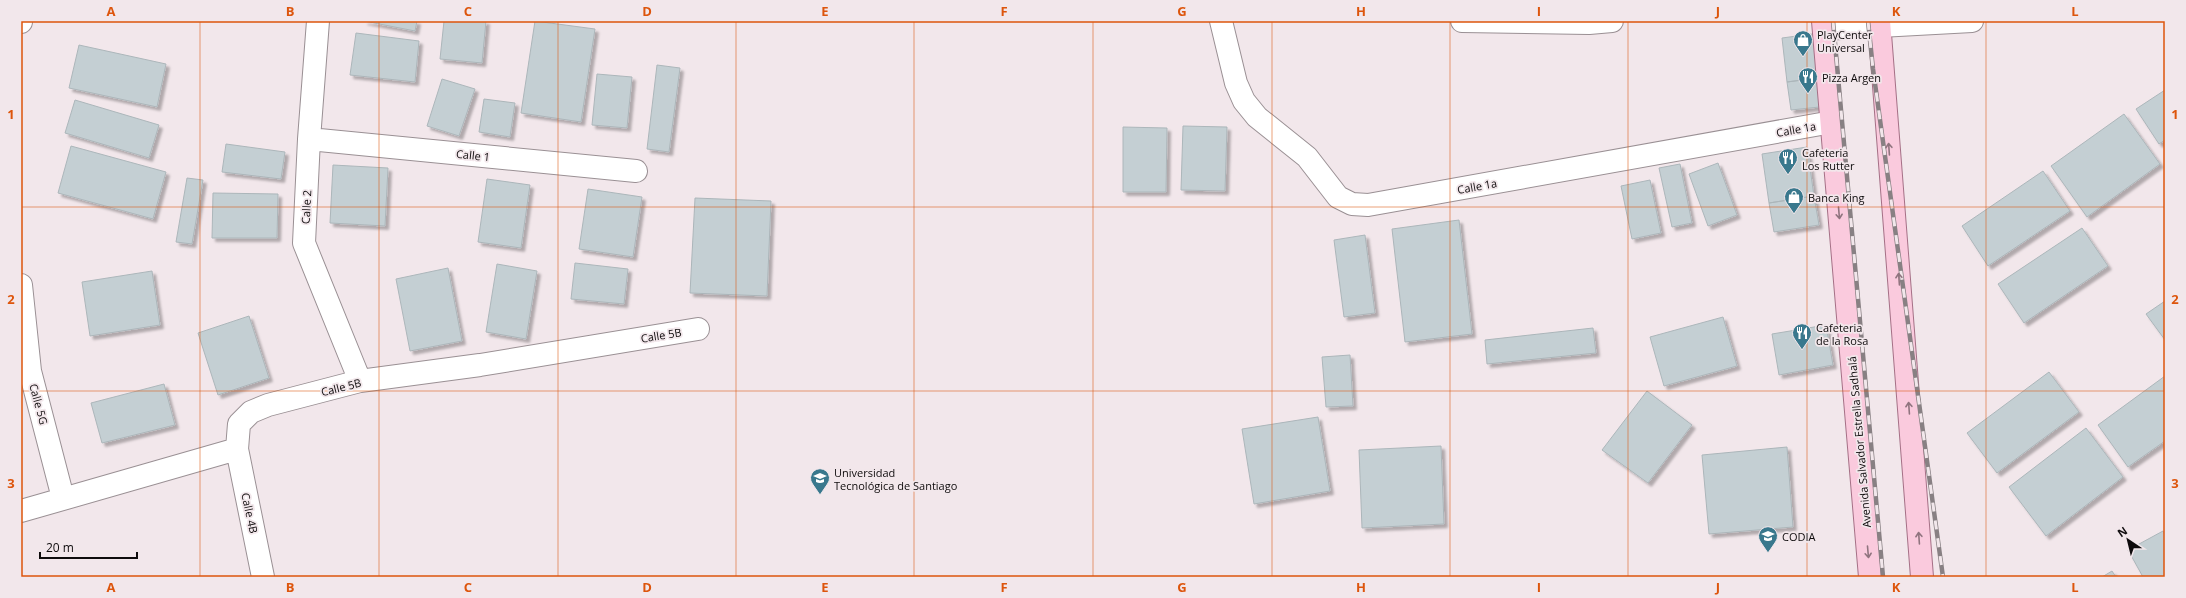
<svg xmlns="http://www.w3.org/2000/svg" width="2186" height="598" font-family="'Open Sans',sans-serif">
<defs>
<filter id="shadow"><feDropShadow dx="3.5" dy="3.5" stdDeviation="1" flood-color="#0004"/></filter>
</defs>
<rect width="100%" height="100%" fill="#f2e7eb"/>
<path fill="#c4cfd3" stroke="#acb6ba" filter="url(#shadow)" d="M364,21H417L415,31Z
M444,21H486L482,63L440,59Z
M535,21L595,29L581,122L521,113Z
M356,33L419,41L415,82L350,75Z
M1819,33L1825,77L1787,82L1782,38Z
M79,45L166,64L157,107L69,88Z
M657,65L680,68L669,152L647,149Z
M597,74L632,77L627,128L592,125Z
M1825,77L1829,106L1791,110L1787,82Z
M442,79L475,89L459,136L427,126Z
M2165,90V140L2159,144L2136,109Z
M484,99L515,103L510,137L479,132Z
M75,100L159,125L149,158L65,133Z
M2124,114L2160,164L2087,217L2051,166Z
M1183,126L1227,127L1225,191L1181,190Z
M1123,127L1167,128L1166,192H1123Z
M226,144L285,152L281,179L222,172Z
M71,146L166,172L153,219L58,193Z
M1807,147L1814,196L1769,203L1762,154Z
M1718,163L1737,215L1708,226L1689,174Z
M1680,164L1692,223L1672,227L1659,168Z
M333,165L388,168L385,226L330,223Z
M2043,171L2070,211L1988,266L1962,226Z
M187,178L203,180L192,244L176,242Z
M487,179L530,185L521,248L478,242Z
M1650,180L1661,233L1632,239L1621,186Z
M588,189L642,197L633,257L579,249Z
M213,193L278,194L277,238H212Z
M1814,196L1819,225L1774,232L1769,203Z
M695,198L771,201L767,296L690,293Z
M1459,220L1472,334L1405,342L1392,229Z
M2082,228L2108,266L2024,323L1998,284Z
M1365,235L1375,313L1344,317L1334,240Z
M575,263L628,269L624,304L571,299Z
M497,264L537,271L526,339L486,332Z
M448,268L462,341L410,351L396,279Z
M152,271L160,325L90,336L82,282Z
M2165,301V340L2146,314Z
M249,316L269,378L218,395L198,333Z
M1723,317L1737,366L1664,386L1650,337Z
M1826,325L1833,365L1779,375L1772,334Z
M1593,328L1596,353L1487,364L1485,340Z
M1350,355L1353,406L1326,407L1322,357Z
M2049,372L2079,412L1997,473L1967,433Z
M2165,376V441L2128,467L2098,425Z
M164,384L175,425L102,443L91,403Z
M1647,391L1692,425L1648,483L1602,450Z
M1318,417L1330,491L1254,504L1242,429Z
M2086,428L2123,477L2046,536L2009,487Z
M1441,446L1444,524L1362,528L1359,450Z
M1787,447L1793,527L1709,534L1702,455Z
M2163,531L2165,535V577H2143L2128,550Z
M2112,571L2116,577H2102Z"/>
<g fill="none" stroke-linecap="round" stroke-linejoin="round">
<g stroke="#9a9094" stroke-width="24">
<path id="minor" d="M318,21L309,139L304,243L360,381
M1221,21L1236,83L1244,101L1257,117L1307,157L1338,197L1352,204L1368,205L1832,122
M1462,21L1589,23L1612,21
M21,22V21
M309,139L636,171
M21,285L30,371L63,498
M237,449L263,577
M21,511L237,449L239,424L251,412L268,405L360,381L480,365L698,329"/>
</g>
<g stroke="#9a9094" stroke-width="24">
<path id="tertiary" d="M1824,29L1972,21"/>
</g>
<g stroke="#a57086" stroke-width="24">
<path id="primary" d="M1823,21L1870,577
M1879,21L1922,577"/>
</g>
<use href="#minor" stroke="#fff" stroke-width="22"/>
<use href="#tertiary" stroke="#fff" stroke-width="22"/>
<use href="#primary" stroke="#facadd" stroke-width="22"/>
<g stroke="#888083" stroke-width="4.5">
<path id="rail" d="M1833,21L1883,577
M1868,21L1873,69L1943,577"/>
</g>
<use href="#rail" stroke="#f2e7eb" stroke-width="3" stroke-dasharray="9" stroke-linecap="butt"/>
</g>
<defs><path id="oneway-shaft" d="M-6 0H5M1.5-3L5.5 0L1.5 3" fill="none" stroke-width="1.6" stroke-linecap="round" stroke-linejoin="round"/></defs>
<g stroke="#90747f">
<use href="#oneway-shaft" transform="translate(1889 149) rotate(-94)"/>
<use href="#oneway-shaft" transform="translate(1839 213) rotate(85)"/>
<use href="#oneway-shaft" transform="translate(1899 279) rotate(-94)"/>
<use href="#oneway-shaft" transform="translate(1909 408) rotate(-94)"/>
<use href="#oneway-shaft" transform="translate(1919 538) rotate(-94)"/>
<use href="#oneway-shaft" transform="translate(1868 552) rotate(85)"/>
</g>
<path fill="none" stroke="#dd550c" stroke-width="1" stroke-opacity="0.55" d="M200,21V577M379,21V577M558,21V577M736,21V577M914,21V577M1093,21V577M1272,21V577M1450,21V577M1628,21V577M1807,21V577M1986,21V577M21,207H2165M21,391H2165"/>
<defs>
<g id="shop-pin" transform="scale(1)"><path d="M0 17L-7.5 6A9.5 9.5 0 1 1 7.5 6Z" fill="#39788d" stroke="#f2e7eb"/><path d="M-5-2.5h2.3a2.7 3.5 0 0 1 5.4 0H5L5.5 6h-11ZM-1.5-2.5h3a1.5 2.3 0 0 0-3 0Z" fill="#fff"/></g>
<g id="restaurant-pin" transform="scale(1)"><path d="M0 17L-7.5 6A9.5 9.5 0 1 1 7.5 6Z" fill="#39788d" stroke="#f2e7eb"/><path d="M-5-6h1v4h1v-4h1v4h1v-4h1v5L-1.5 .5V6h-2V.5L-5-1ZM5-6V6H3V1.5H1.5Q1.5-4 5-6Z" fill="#fff"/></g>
<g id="university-pin" transform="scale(1)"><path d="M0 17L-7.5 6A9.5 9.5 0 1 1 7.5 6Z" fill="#39788d" stroke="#f2e7eb"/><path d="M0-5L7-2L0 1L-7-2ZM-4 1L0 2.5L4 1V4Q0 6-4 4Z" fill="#fff"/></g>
<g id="school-pin" transform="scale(1)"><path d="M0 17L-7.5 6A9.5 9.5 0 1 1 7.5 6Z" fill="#39788d" stroke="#f2e7eb"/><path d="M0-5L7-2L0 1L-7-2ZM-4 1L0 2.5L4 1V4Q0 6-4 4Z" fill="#fff"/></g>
</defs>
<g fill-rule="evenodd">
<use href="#shop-pin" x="1803" y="40"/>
<use href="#restaurant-pin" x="1808" y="77"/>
<use href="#restaurant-pin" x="1788" y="158"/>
<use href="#shop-pin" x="1794" y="197"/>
<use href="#restaurant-pin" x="1802" y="333"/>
<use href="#university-pin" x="820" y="478"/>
<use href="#school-pin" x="1768" y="536"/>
</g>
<g text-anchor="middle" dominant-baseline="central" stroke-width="3.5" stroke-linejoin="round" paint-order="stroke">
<g font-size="11" fill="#0e0b0c" stroke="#f2e7eb" text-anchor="start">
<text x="1817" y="34">PlayCenter<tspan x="1817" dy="13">Universal</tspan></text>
<text x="1822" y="77">Pizza Argen</text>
<text x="1802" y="152">Cafeteria<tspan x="1802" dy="13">Los Rutter</tspan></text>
<text x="1808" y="197">Banca King</text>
<text x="1816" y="327">Cafeteria<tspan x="1816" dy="13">de la Rosa</tspan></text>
<text x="834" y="472">Universidad<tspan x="834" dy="13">Tecnológica de Santiago</tspan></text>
<text x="1782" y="536">CODIA</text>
</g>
<g font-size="11" fill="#0e0b0c" stroke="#f2e7eb">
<text transform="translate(1796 129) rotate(-10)">Calle 1a</text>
<text transform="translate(473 155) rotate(6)">Calle 1</text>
<text transform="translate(1477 186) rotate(-10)">Calle 1a</text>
<text transform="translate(306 207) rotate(-87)">Calle 2</text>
<text transform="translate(661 335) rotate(-9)">Calle 5B</text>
<text transform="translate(341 387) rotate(-14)">Calle 5B</text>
<text transform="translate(39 404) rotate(75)">Calle 5G</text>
<text transform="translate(1859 442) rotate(-95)">Avenida Salvador Estrella Sadhalá</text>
<text transform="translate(250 513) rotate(78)">Calle 4B</text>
</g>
</g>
<rect width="2186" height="598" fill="none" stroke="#f2e7eb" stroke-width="44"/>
<g transform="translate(2128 540) rotate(325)" stroke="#f2e7eb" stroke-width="3" paint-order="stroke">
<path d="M0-3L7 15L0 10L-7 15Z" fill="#0e0b0c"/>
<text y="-6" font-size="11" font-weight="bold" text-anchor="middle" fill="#0e0b0c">N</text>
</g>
<path d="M40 552v6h97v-6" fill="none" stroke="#0e0b0c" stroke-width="2"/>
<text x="46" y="552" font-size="12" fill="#0e0b0c" stroke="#f2e7eb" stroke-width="3" paint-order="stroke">20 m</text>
<rect x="22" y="22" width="2142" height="554" fill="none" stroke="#dd550c" stroke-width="1.5"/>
<g font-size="13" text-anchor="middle" font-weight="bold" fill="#dd550c">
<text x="111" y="16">A</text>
<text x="290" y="16">B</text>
<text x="468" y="16">C</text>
<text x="647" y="16">D</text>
<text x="825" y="16">E</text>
<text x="1004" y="16">F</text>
<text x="1182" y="16">G</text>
<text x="1361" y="16">H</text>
<text x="1539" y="16">I</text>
<text x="1718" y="16">J</text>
<text x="1896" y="16">K</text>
<text x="2075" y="16">L</text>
<text x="11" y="119">1</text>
<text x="2175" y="119">1</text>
<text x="11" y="304">2</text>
<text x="2175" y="304">2</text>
<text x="11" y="488">3</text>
<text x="2175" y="488">3</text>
<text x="111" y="592">A</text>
<text x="290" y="592">B</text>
<text x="468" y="592">C</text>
<text x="647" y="592">D</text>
<text x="825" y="592">E</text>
<text x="1004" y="592">F</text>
<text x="1182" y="592">G</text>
<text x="1361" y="592">H</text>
<text x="1539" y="592">I</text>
<text x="1718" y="592">J</text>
<text x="1896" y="592">K</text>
<text x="2075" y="592">L</text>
</g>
</svg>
